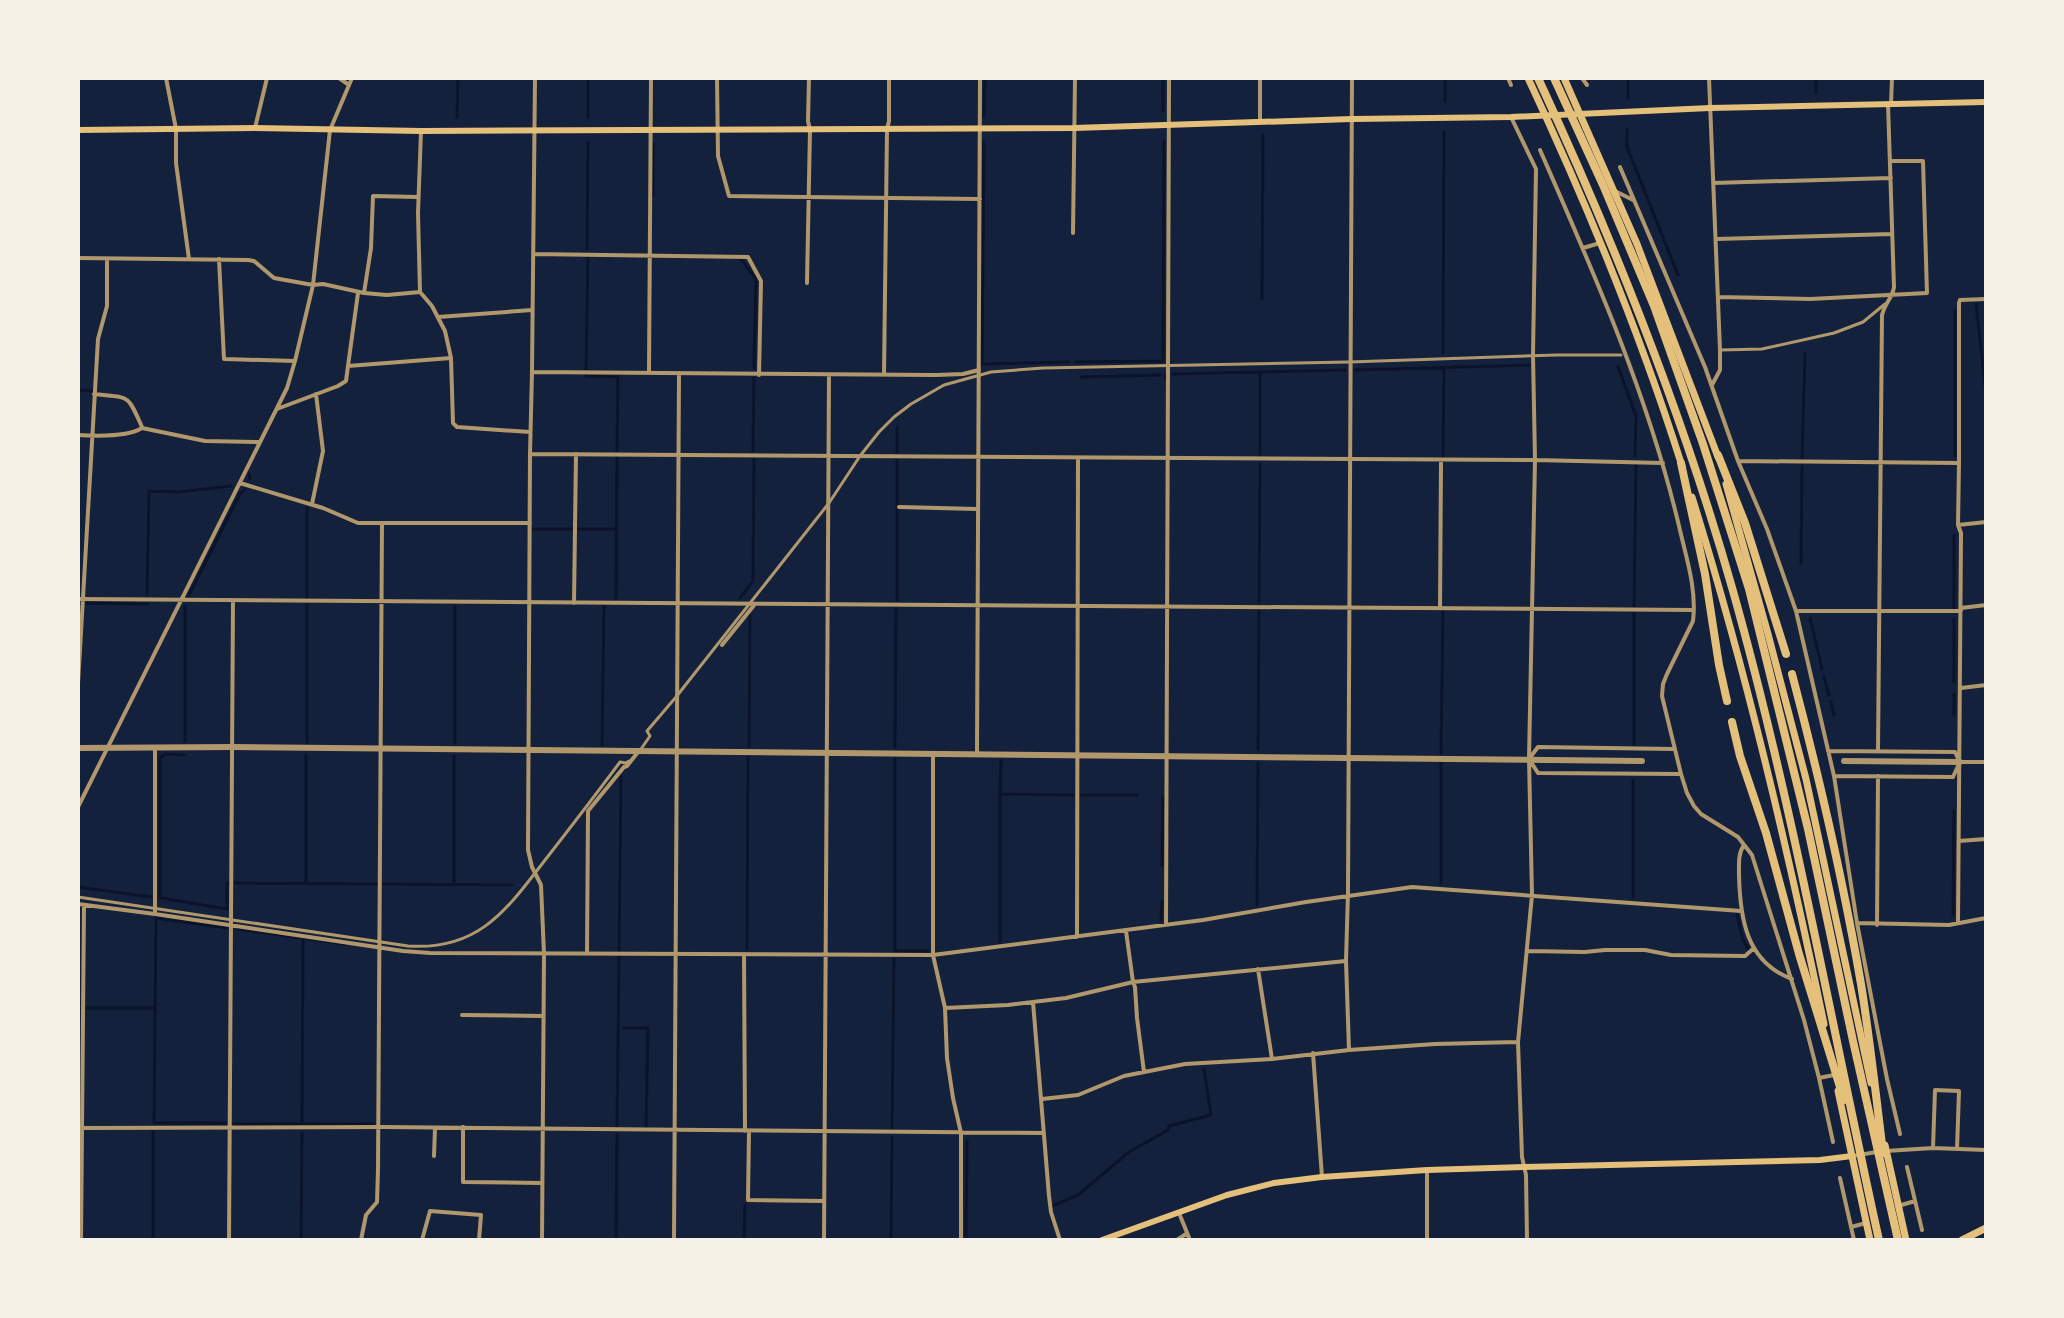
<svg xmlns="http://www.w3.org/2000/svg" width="2064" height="1318" font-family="Inter,sans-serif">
<rect width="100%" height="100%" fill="#14213d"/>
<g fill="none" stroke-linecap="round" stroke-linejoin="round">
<path stroke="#0b132b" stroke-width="3" d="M1163,78V111
M1628,78V98
M1816,78V92
M1445,101V78
M984,116L985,78
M457,117L458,78
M588,117V78
M1627,129V147L1678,275
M984,142L982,364L1069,362
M653,143V196
M587,249L588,143
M740,258L756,279L754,368
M1262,299L1263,135
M1976,304L1986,395
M1443,353L1444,132
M1075,362L1163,361L1164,141
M1618,367L1636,416L1635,456
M586,369L588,256
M1355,370L1531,365
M1173,374L1345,370
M1165,375V378
M586,376L618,377L617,451
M1081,377L1160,375
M78,390L93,391
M753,451L754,378
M897,452V427
M1260,454V372
M1443,456L1444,368
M1955,456V310
M1802,458L1805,353
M249,474L250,479
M533,529H572
M578,529H617
M1801,563L1802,466
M147,594L149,491L178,492L231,486
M189,595L240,494L245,489
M307,598V507
M616,598L617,458
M740,598L753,581L754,458
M897,600V460
M1259,602L1260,464
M86,603L148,604
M185,606V741
M1634,606L1636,464
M1954,608V535
M1634,613V745
M1810,618L1822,669
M1954,619V682
M1824,677L1829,695
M1954,694V715
M1831,702L1834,715
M307,742V605
M455,743V606
M602,745L604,606
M749,746L750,616
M895,747L896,609
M1258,750L1259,611
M1441,753L1443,612
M895,759V951H928
M1000,793L1001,761
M1081,795H1137
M1162,865L1163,797
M235,883L377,884
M306,883V755
M1441,883V763
M383,884L512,885
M454,885V756
M78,887L151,897
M1633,897V780
M160,898V758L165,754L184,755
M161,898L227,909V883H229
M1257,905L1258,763
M1737,914L1743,940L1750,952
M1953,915L1954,811
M1161,920L1162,901
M238,929L345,944
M1000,942V794L1073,795
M747,949L748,757
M619,950L621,777
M78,1008H79
M87,1008H155
M624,1028H648L646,1127
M226,1123H154L156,918L227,928
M234,1124H373
M302,1124L303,939
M617,1127L619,957
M892,1128L894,959
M1050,1207L1078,1195L1129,1152L1168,1130L1169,1126L1211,1115L1204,1069
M966,1236L967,1141
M153,1240V1132
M301,1240L302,1133
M616,1240L617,1134
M744,1240L745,1205
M891,1240L892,1137"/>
<path stroke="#b1986c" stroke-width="3" d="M1720,350L1762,349L1834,333L1863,322L1885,304
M641,749L650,736L647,731L676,697L829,503L860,456L879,432L894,417L911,404L944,385L991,372L1043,368L1349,362L1557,355H1621
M78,897L408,946C482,951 509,906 549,855C573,824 597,793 620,762L626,763L629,761"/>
<path stroke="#b1986c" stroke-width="4" d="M166,78L176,129V163L189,259
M339,78L349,85
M535,78L532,372L530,454L528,850L532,867L541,885L544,954L542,1240
M717,78L718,156L729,196L980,199
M1508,78L1511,85
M1582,78L1587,85
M1709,78L1720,350V370L1712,385
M1891,104L1892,78
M1511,117L1536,169L1533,355L1535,460L1529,759L1532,895L1518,1042L1522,1157L1526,1175L1527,1240
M1260,122V78
M255,128L267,78
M421,131L418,213L420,292L432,306L445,331L451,358L453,423L457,427L530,432
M1540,150C1594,273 1648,395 1679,526C1686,557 1697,589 1693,621L1667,674L1663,684L1662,696L1681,774L1687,793L1694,806L1701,814L1738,837L1752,855L1804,1020L1819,1078L1833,1142
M1620,167L1705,367L1738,461L1767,529L1796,611L1834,776L1857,923L1887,1079L1900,1134
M1713,183L1891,178
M1615,191L1633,200
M1073,233L1075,78
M1716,239L1892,234
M1583,248L1600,243
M533,254L748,257L761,281L759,375
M78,258L248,260L254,261L274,278L313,285L323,284L364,293L387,295L420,292
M219,259L224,359L295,361
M807,283L810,130L808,121L809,78
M364,293L371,248L373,196L418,197
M1719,297L1810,299L1927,293L1923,161H1890
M438,317L532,310
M348,366L358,293
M532,372L936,375L963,374L979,370
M649,372L651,78
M884,375L887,129L889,121V78
M94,394C130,398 127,393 142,427
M277,409L338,386L346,381L348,366L451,358
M78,435C95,436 128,437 142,428L205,441L260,442
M530,454L1535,460L1663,463
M1738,461L1959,463L1958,525L1961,533L1958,923
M1959,463V303L1960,300L1986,299
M240,483L323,508L358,523H530
M312,504L323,451L316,394
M899,507L977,509
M1958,525L1986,522
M78,599L1694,610
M574,603L576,454
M1440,608L1441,460
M1961,608L1986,605
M1796,611H1961
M722,645L755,604
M78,684L98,339L107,306V259
M1961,688L1986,685
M1674,749L1538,747L1529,759L1538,773L1681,774
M1878,750L1882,315C1885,303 1893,297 1894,287L1888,104
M1828,751L1955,752L1958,758
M933,754V955L945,1008L947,1058L953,1098L961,1133V1240
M977,754L980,78
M1960,762H1986
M1834,776L1953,777L1958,766
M78,807L287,388L295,361L313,285L330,130L352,78
M1959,841L1986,839
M1744,845C1738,853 1739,864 1739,875C1740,918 1746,962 1792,979
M78,904L155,914V747
M155,914L403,951L430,953L933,955L1203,920L1306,902L1412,887L1741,911
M1857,923L1949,925L1986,918
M1166,925L1169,78
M1877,925L1878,776
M1126,931L1133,982L1135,987L1137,1018L1144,1072
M1077,937L1078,458
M1528,951L1585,952L1605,950H1645L1671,955L1745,956L1754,948
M587,954L588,811L624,767L627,766L638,752
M744,954L745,1131
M1258,969L1272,1059
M1033,1002L1049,1196L1051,1212L1060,1240
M945,1008L1008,1005L1066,998L1133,982L1346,961
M462,1015L543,1016
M1349,1050L1346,961L1348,892L1352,78
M1313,1053L1322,1177
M1819,1078L1834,1075
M1042,1099L1078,1095L1124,1076L1185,1064L1272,1059L1349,1050L1435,1044L1517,1042
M463,1127V1182L541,1183
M78,1128L383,1127L1043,1133
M749,1131L748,1200L824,1201
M1933,1148L1935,1090L1959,1091L1957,1149
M1886,1151L1933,1148L1986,1150
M434,1156L435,1128
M1852,1156L1877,1152
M1907,1167L1922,1230
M1427,1170V1240
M1840,1178L1854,1240
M1898,1206L1915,1201
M1179,1213L1190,1240
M1851,1227L1866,1223
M81,1240L84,905
M229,1240L233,601
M361,1240L366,1215L377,1202L378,1170L382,523
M422,1240L430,1211L481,1215L479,1240
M674,1240L679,373
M824,1240L829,375
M1177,1240L1186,1234"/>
<path stroke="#b1986c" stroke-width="6" d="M78,748L233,747L1642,761
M1844,761L1960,762"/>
<path stroke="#e5c07b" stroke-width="6" d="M78,130L255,128L421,131L1074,128L1352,119L1511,117L1710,108L1986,102
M1102,1240L1227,1195L1274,1183L1322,1177L1427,1170L1524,1167L1820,1160L1852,1156"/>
<path stroke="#e5c07b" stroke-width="7" d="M1528,78C1587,204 1640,333 1682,466
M1564,78L1637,244L1718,457
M1726,484L1768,634L1806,779L1871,1083
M1692,497C1746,670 1787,846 1824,1024
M1838,1091L1870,1240
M1885,1145L1906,1240"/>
<path stroke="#e5c07b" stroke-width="7" d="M1962,1240L1986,1228"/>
<path stroke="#e5c07b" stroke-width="8" d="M1538,78C1615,244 1683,414 1733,591C1793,804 1831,1024 1879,1240
M1554,78L1603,185L1654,306L1703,444L1749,589L1808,829L1853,1041L1898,1240
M1718,455L1745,523L1786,654
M1681,463L1705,574L1719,665L1727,701
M1792,674C1819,776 1843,880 1861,984C1870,1040 1876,1096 1883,1153
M1732,722L1740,756L1766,833L1799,954L1844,1100"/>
</g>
<rect width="2064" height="1318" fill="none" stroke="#f6f1e7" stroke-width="160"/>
</svg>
